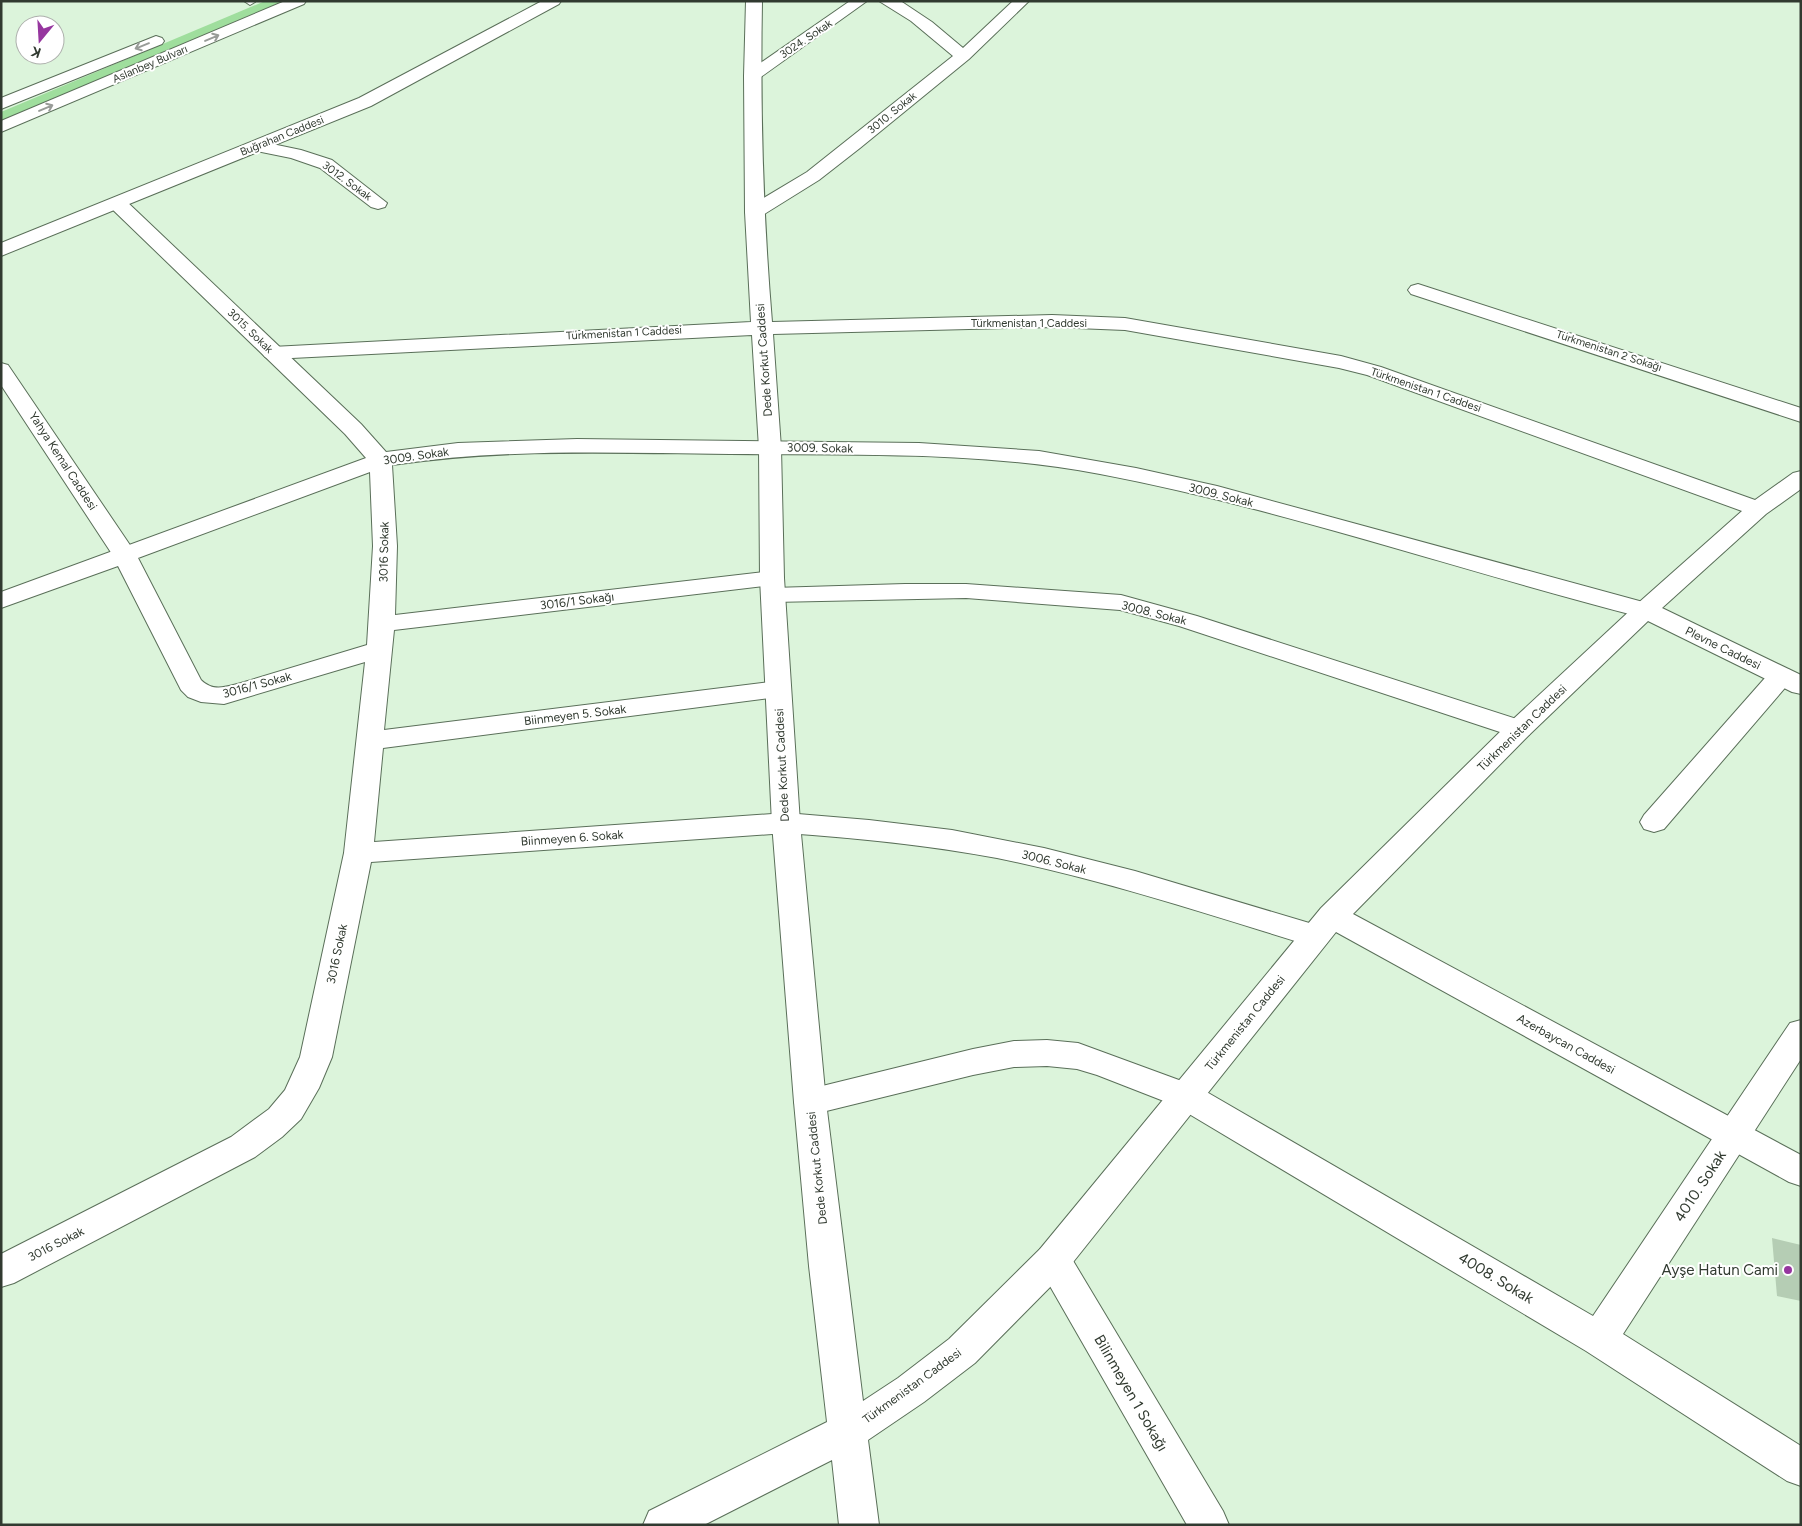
<svg xmlns="http://www.w3.org/2000/svg" width="1802" height="1526" font-family="Figtree,sans-serif">
<rect width="100%" height="100%" fill="#dcf4db"/>
<path fill="#9fde9d" d="M265,1H284L1,121V112Z"/>
<path fill="#b5cdb4" d="M1772,1238L1801,1245V1301L1777,1296Z"/>
<g fill="none" stroke-linecap="round" stroke-linejoin="round">
<g stroke="#5a6f59" stroke-width="2">
<path id="service" d="M244,1H254L255,2L250,5Z"/>
</g>
<g stroke="#5a6f59" stroke-width="2">
<path id="minor" d="M850,1H867L758,79H746L744,76L746,73Z
M879,1L902,2L932,22L963,48L1013,1H1029L969,59L860,148L819,180L761,216L754,218L747,216L745,212L747,208L807,172L953,56L911,21Z
M258,141L301,150L332,160L387,203L385,207L378,209L371,207L320,168L291,158L252,150L249,146L252,142Z
M118,198L125,200L361,424L386,452L458,443L577,439L919,443L1039,451L1136,468L1217,486L1654,605L1658,610L1654,615L1645,618C1463,572 1285,509 1100,474C979,451 853,455 730,454C617,453 504,448 392,465L397,546L395,615L772,571L781,573L784,578L781,583L772,585L394,630L384,730L778,681L787,683L791,689L787,695L778,697L383,748L374,842L786,813L869,820L952,830L1044,848L1135,871L1326,928L1330,936L1326,944L1315,947C1210,915 1105,880 997,858C927,845 857,838 786,833L371,862L332,1057L319,1088L301,1119L282,1137L255,1157L14,1283L1,1287V1254L231,1137L269,1109L285,1090L300,1057L344,853L365,662L224,704L201,702L188,697L181,690L118,566L1,608V592L366,458L345,434L111,208L109,204L111,200ZM370,472L373,546L367,645L241,683C226,687 213,692 201,680L138,558Z
M1418,284L1801,408V422L1411,294L1408,290L1411,286Z
M905,584H966L1121,595L1197,616L1529,723L1532,729L1529,735L1519,738L1509,735L1179,626L1120,610L966,598L773,602L764,600L761,595L764,590L773,588Z
M1781,668L1790,670L1794,676L1790,682L1664,829L1654,832L1644,829L1640,822L1644,815L1772,670Z
M1801,1020V1059L1623,1334L1801,1446V1486L1787,1481L1586,1351L1174,1105L1097,1075L1077,1069L1047,1066L1014,1067L973,1075L810,1115L798,1111L794,1102L798,1093L810,1089L973,1049L1014,1041L1047,1040L1078,1043L1198,1087L1593,1316L1790,1023Z
M1053,1245L1066,1249L1223,1511L1229,1525H1187L1035,1260L1040,1249Z"/>
</g>
<g stroke="#5a6f59" stroke-width="2">
<path id="tertiary" d="M542,1H561L559,4L371,106L1,256V243L359,98Z
M746,1H762C760,110 763,214 772,322L1052,315L1125,318L1341,356L1381,367L1755,500L1793,473L1801,471V489L1766,514L1662,608L1801,675V694L1792,692L1648,621L1529,735L1353,914L1801,1155V1186L1789,1182L1336,932L1066,1271L975,1363L924,1402L868,1440L879,1525H839L832,1460L704,1525H643L649,1511L827,1422L809,1266L794,1102L772,823L760,578L759,448L752,335L272,359L265,357L262,353L265,349L272,347L751,322L745,212L744,76ZM1052,327L1125,330L1339,368L1367,375L1742,511L1636,605L1509,723L1321,908L1040,1249L949,1339L898,1378L863,1401L826,1102L800,823L784,578L781,448L773,334Z
M1,363L8,365L136,554L133,559L124,561L115,559L112,554L1,385Z"/>
</g>
<g stroke="#5a6f59" stroke-width="2">
<path id="secondary" d="M285,1H306L304,4L1,132V121Z
M156,36L162,38L164,41L162,44L1,109V98Z"/>
</g>
<use href="#service" fill="#fff" fill-rule="evenodd"/>
<use href="#minor" fill="#fff" fill-rule="evenodd"/>
<use href="#tertiary" fill="#fff" fill-rule="evenodd"/>
<use href="#secondary" fill="#fff" fill-rule="evenodd"/>
</g>
<defs><path id="oneway-shaft" d="M-6 0H5M1.5-3L5.5 0L1.5 3" fill="none" stroke-width="1.6" stroke-linecap="round" stroke-linejoin="round" transform="scale(1.25)"/></defs>
<g stroke="#989c98">
<use href="#oneway-shaft" transform="translate(212 38) rotate(-23)"/>
<use href="#oneway-shaft" transform="translate(142 46) rotate(158)"/>
<use href="#oneway-shaft" transform="translate(46 108) rotate(-23)"/>
</g>
<circle fill="#96369f" stroke="#fff" stroke-width="2" cx="1788" cy="1270" r="5"/>
<g text-anchor="middle" dominant-baseline="central" stroke-width="4" stroke-linejoin="round" paint-order="stroke">
<g font-size="11" fill="#313a30" stroke="#fff">
<text transform="translate(806 39) rotate(-34)">3024. Sokak</text>
<text transform="translate(150 64) rotate(-23)">Aslanbey Bulvarı</text>
<text transform="translate(892 113) rotate(-39)">3010. Sokak</text>
<text transform="translate(282 136) rotate(-22)">Buğrahan Caddesi</text>
<text transform="translate(347 181) rotate(36)">3012. Sokak</text>
<text x="1029" y="323">Türkmenistan 1 Caddesi</text>
<text transform="translate(250 331) rotate(44)">3015. Sokak</text>
<text transform="translate(624 333) rotate(-3)">Türkmenistan 1 Caddesi</text>
<text transform="translate(1609 351) rotate(18)">Türkmenistan 2 Sokağı</text>
<text transform="translate(1426 390) rotate(19)">Türkmenistan 1 Caddesi</text>
</g>
<g font-size="12" fill="#313a30" stroke="#fff">
<text transform="translate(764 360) rotate(-94)">Dede Korkut Caddesi</text>
<text transform="translate(820 448) rotate(1)">3009. Sokak</text>
<text transform="translate(416 456) rotate(-8)">3009. Sokak</text>
<text transform="translate(63 461) rotate(57)">Yahya Kemal Caddesi</text>
<text transform="translate(1221 495) rotate(14)">3009. Sokak</text>
<text transform="translate(384 552) rotate(-89)">3016 Sokak</text>
<text transform="translate(577 601) rotate(-7)">3016/1 Sokağı</text>
<text transform="translate(1154 613) rotate(14)">3008. Sokak</text>
<text transform="translate(1723 648) rotate(26)">Plevne Caddesi</text>
<text transform="translate(257 685) rotate(-15)">3016/1 Sokak</text>
<text transform="translate(575 715) rotate(-7)">Biinmeyen 5. Sokak</text>
<text transform="translate(1522 728) rotate(-44)">Türkmenistan Caddesi</text>
<text transform="translate(782 765) rotate(-93)">Dede Korkut Caddesi</text>
<text transform="translate(572 838) rotate(-4)">Biinmeyen 6. Sokak</text>
<text transform="translate(1054 862) rotate(14)">3006. Sokak</text>
<text transform="translate(337 954) rotate(-78)">3016 Sokak</text>
<text transform="translate(1245 1023) rotate(-51)">Türkmenistan Caddesi</text>
<text transform="translate(1566 1044) rotate(29)">Azerbaycan Caddesi</text>
<text transform="translate(817 1168) rotate(-96)">Dede Korkut Caddesi</text>
<text transform="translate(56 1244) rotate(-27)">3016 Sokak</text>
<text transform="translate(912 1386) rotate(-36)">Türkmenistan Caddesi</text>
</g>
<g font-size="15" fill="#313a30" stroke="#fff">
<text transform="translate(1700 1186) rotate(-57)">4010. Sokak</text>
<text transform="translate(1496 1278) rotate(31)">4008. Sokak</text>
<text transform="translate(1131 1393) rotate(60)">Bilinmeyen 1 Sokağı</text>
</g>
<g font-size="15" fill="#313a30" stroke="#fff" text-anchor="end">
<text x="1778" y="1270">Ayşe Hatun Cami</text>
</g>
</g>
<rect width="1802" height="1526" fill="none" stroke="#313a30" stroke-width="5"/>
<g transform="translate(40 40) rotate(198)"><circle r="24" fill="#ffffff" stroke="#adb0ac"/>
<path d="M0-4L9 19L0 12L-9 19Z" fill="#96369f"/>
<text y="-8" font-size="14" font-weight="bold" text-anchor="middle" fill="#313a30">K</text>
</g>
</svg>
